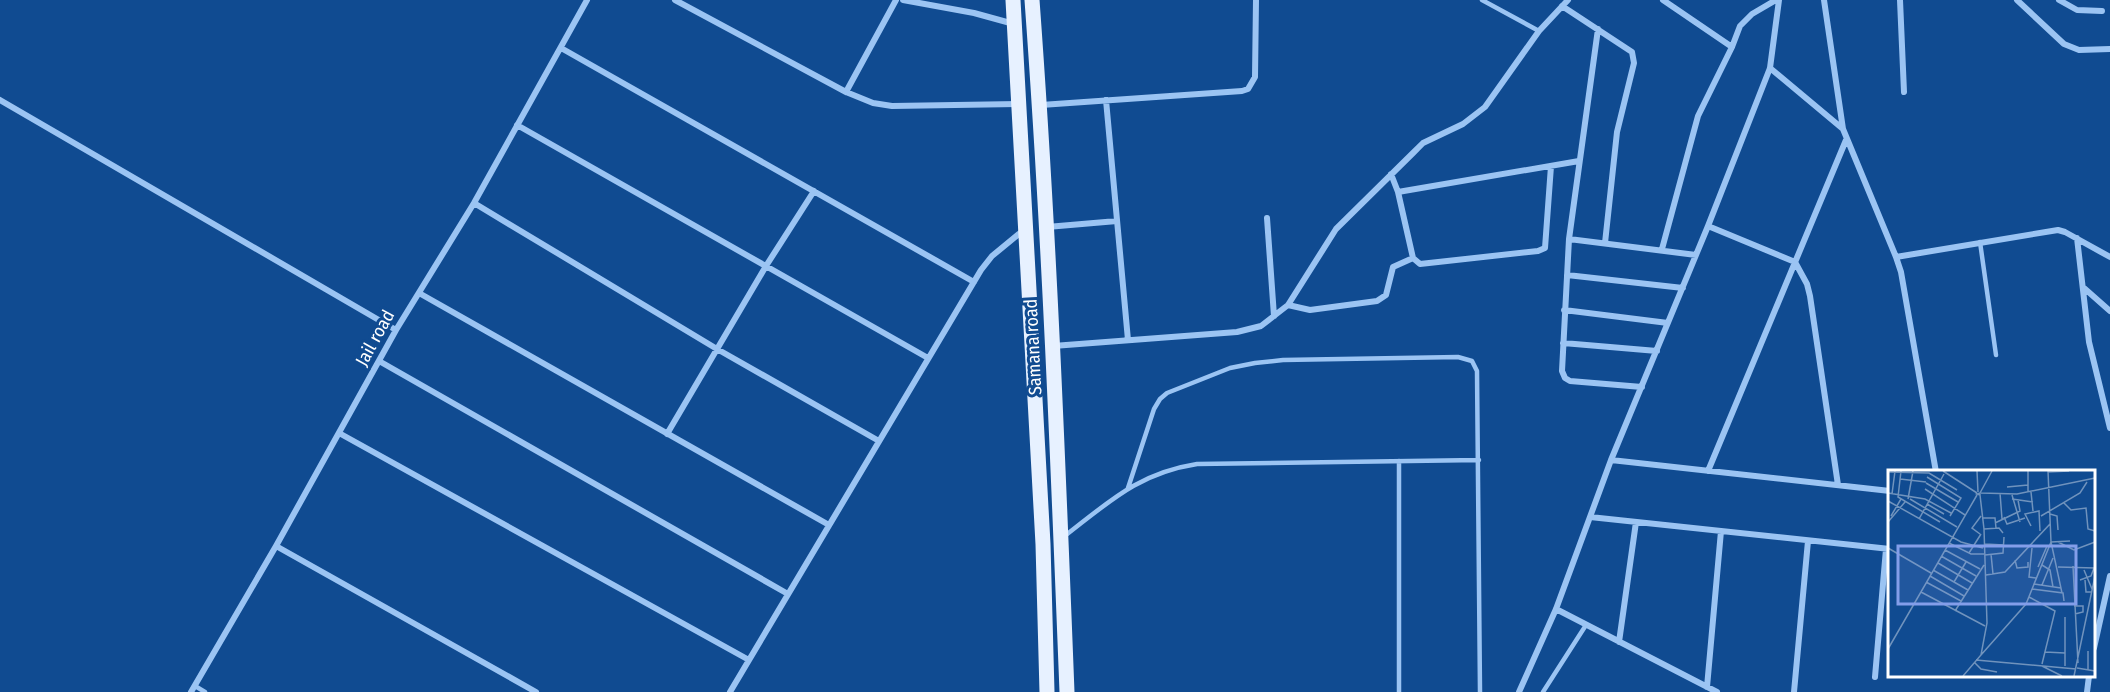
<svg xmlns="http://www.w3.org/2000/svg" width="2110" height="692" font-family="'Fira Sans Condensed',sans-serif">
<rect width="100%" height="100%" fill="#104b91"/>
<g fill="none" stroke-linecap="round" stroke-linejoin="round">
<path stroke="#9bc4f3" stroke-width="4.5" d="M1482,0L1539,31
M1980,242L1996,355
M1128,488L1154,409L1160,399L1167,393L1230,368L1255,363L1283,360L1458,357L1472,361L1477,371L1480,692
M1066,535C1110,501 1139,473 1197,464L1479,460
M195,686L205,692
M1399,692V461
M1543,692L1586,625"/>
<path stroke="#9bc4f3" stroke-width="6" d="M675,0L846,92L873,103L892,106L1018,104
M903,0L974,13L1014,24
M1663,0L1732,47
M1824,0L1843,129L1896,257L1901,272L1936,472
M1900,0L1904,92
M2017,0L2064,44L2079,50L2110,49
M2059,0L2077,10L2102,11
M1562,6L1632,52L1634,63L1617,132L1605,243
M1598,29L1569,239L1562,371L1565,378L1570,381L1642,387
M561,48L974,282
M1770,68L1843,129
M846,92L896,0
M0,100L396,330
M1106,100L1128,340
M1041,105L1242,91L1248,89L1255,77L1256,0
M517,125L928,358
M1391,174L1398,192L1413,258L1420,264L1538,251L1545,248L1551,166
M1398,192L1579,161
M474,203L717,349L879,441
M1267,218L1274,316
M1708,226L1795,262L1807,284L1810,296L1838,485
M1047,227L1117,221
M2077,238L2089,342L2110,428
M1569,239L1696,255
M1662,249L1698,116L1732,47L1740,26L1752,14L1776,0
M1896,257L2058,230L2065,232L2110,257
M1567,275L1683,288
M2084,288L2110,311
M419,293L829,525
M1288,305L1310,310L1377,301L1386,295L1393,267L1413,258
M1564,310L1668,323
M1563,343L1657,351
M1053,346L1237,332L1261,326L1288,305L1336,229L1413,153L1423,143L1463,124L1485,107L1539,31L1568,0
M379,361L788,594
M339,433L749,660
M667,434L766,266L814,191
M1611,460L1890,491
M1708,471L1846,140
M1590,517L1890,549
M276,546L536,692
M1556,609L1717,692
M1619,642L1636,522
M2094,648L2110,576
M1875,677L1886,549
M1707,687L1721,531
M191,692L276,546L396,330L474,203L587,0
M730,692L981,270L992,256L1025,229
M1519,692L1556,609L1611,460L1708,226L1770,68L1779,0
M1794,692L1808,541
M2087,692L2089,676"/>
<path stroke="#e7f1ff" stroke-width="15" d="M1013,0L1043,544L1047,692
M1032,0C1049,230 1058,461 1067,692"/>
</g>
<g text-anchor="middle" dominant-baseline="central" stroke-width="6" stroke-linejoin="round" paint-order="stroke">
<g font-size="18" fill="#fff" stroke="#104b91">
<text transform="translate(375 338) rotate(-61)">Jail road</text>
<text transform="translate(1033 347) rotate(-93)">Samana road</text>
</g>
</g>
<g transform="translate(1888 470)">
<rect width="207" height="207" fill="#104b91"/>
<path fill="none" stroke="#7093bd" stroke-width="1.5" d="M13,1L10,27L52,52M55,1L89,23M89,1L90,22M140,1V22M160,1L163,72L174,123M0,2L41,3L69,20M160,2L181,1M39,7L73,28L62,46M12,9L38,12M38,13L70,32M119,17L140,15M37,19L77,45M143,22L145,41M0,23L37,29L63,43M92,23L104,1M93,23L129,24L207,8M112,23L114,49M4,24L7,1M124,25L132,52M20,29L25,1M22,29L69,57M124,29L145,32M0,31L73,72L95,78M176,33L183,40L198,38L200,59L207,61M39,34L56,44M162,44L169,46L170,60M3,46L13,29M153,46L192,23L199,12M116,47L119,54L137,48M94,48H107L108,58M31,49L56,4M0,52L17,32M107,53L132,41L130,30M143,56L137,44L151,41L152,61M96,59L111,58L115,63M92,64L84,58L93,46M163,72L182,71M170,72L186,80L207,72M61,73L83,84H96M97,74L116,75M0,78L43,103M144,78L141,107L148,108M57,80L92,99M81,83L93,64M103,84L105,104M97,85L115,83L116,67M53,86L88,106M127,90L129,98L140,97V92M50,93L84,113M154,95L162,100L165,117M185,96L190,193M150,97L159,76M170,97L207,98M45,100L80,120M196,100L204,119M98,105L117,102L162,54M42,106L76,126M192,110L203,106L206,98M197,110L198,122H204M38,112L73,131M66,112L78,92M146,114L173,118M154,115L165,88M144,119L175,123L176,131M33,122L97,156M141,127L167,141L154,194M186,136H195V142L187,144M67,141L96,95M177,147V196M0,179L89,25M200,181V200M157,182L177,183M93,185L138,134L163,72M88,190L188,199M87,193L93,199L109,202M154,196L174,206M189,198L207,201M75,206L93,185L99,153L96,59L92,25L89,24L92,23V25M186,206L207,106"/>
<path fill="#839eea" fill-opacity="0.15" stroke="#839eea" stroke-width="3" d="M10,76H188V134H10Z"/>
<rect width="207" height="207" fill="none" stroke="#fff" stroke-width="3"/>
</g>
</svg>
